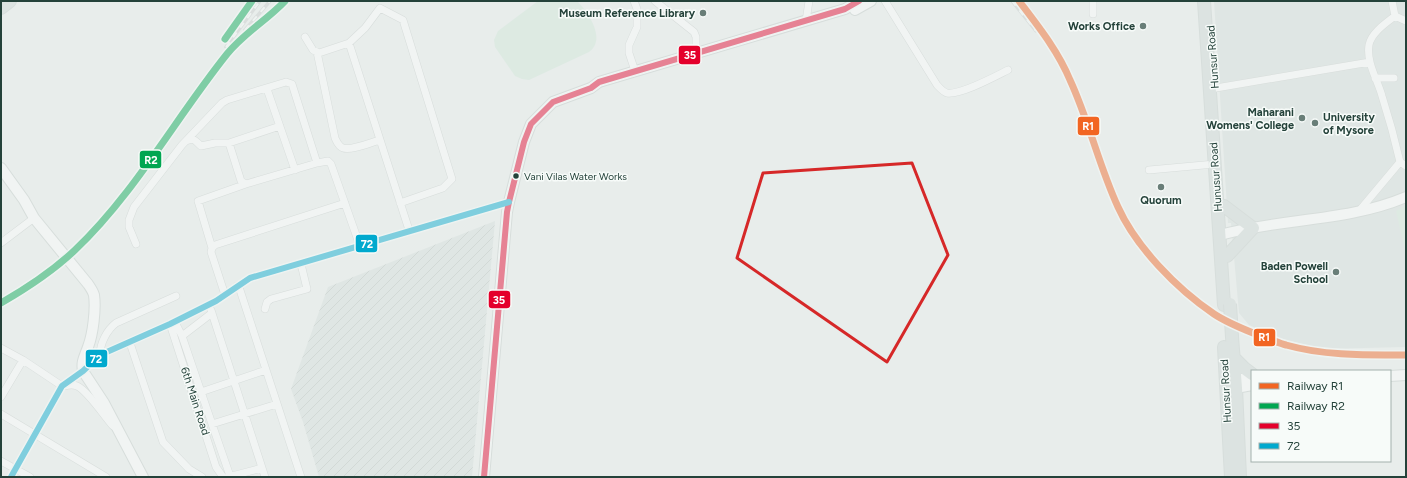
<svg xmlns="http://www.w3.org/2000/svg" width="1407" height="478" font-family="Figtree,sans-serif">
<defs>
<pattern id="industrial-furrows" width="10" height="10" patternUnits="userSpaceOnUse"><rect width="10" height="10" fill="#d6dedb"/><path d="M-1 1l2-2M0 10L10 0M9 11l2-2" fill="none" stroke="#b8c0bd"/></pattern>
</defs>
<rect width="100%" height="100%" fill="#e8edeb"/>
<path fill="#d6dedb" d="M1214,1H1406V347L1322,349L1280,338L1249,325L1239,313L1231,223H1228Z"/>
<path fill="url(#industrial-furrows)" d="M495,221L472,477H319L303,422L291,389L328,287Z"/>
<path fill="#d1e6d8" d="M538,1H577C588,12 607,39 589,52L529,80L522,79L515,76L495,47L494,40L498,31Z
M1406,205V255L1396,211Z"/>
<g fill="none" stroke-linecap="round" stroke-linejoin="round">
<g stroke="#c5cac8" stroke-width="8">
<path id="street" d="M634,1L637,9V27L629,45V53L635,71
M655,1L694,32L696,37V54
M885,1L937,85C940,88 943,92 947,93C961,95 994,77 1008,70
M1392,1L1395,16
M1093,14V1
M1395,16C1386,23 1371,33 1369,45C1366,62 1378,81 1382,96C1389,118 1395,140 1400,162L1406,166
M1395,16L1406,21
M806,21L809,1
M305,37L313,50L319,53L349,43L365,28L380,8L403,20L452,179L443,188L400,203
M349,43L409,230
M317,52L335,138C337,142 338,146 343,148C351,151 372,142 380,140
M1375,78H1394
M267,89L295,170
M1210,89L1370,62
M186,141C196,138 194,140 201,146L215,143H229L280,126
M229,143L241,181L246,184L317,163L328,161L331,164L360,246
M1149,170L1215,164
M1359,211L1400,162
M1,243L34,218
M136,244L129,227V220L134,207L182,145L222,103L227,100L286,82L292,84L317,163
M212,248L198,201L246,184
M237,286L240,290L301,477
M225,295L211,252L212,248L215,245L345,203
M265,309L267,302L271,299L307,289L301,264
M211,310L265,477
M212,313L182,336L212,424L277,404
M175,322L182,336
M170,324L216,467L223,477
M130,343L163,442L189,469L202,477
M1,348L23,360L62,386
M100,355C100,343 107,330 116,323L176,296
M64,386C68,385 73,384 77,386C88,391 104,416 113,426
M201,392L266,370
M1,397L23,360
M1,414L106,477
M212,424L230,476
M1,461L30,477
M11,477L62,386L83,371L100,355L170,324L216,301L250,278L509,202
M228,477L262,468"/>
</g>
<g stroke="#c3cbc8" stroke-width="12">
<path id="secondary" d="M855,10L871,1
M1,168L24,200L34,218L88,284C90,287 93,291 94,295C96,309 93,334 88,347C85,356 81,361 83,371L104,403L143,477
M1220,235C1281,218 1347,222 1406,197
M1390,376L1406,375
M1228,379H1252
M1228,388H1236L1252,385
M484,477L507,212L509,202L524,142L531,124L553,102L591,88L599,82L845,9L859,1"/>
</g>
<g stroke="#c3ccc9" stroke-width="14">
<path id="primary" d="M1204,1L1224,305
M1,8L10,1
M1224,206L1253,228L1227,256
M1232,337L1236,388L1240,477
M1224,347L1231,477
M1233,357L1244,368L1252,374"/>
</g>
<use href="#street" stroke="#fcfcfc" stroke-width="7"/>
<use href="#secondary" stroke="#fcfcfc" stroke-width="10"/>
<use href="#primary" stroke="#cfd7d5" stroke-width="12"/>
<g stroke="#c9cdcc" stroke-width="3.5">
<path id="rail" d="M1012,1L1036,31
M1035,22C1048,40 1060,58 1070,78C1085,112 1093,147 1106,181C1129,239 1180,301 1237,327C1246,330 1255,333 1263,336C1270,339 1278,343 1286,345C1325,356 1366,355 1406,355
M245,30L270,1
M226,47L260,1
M1,303C27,288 53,271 75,250C135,193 175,119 227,54C244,33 267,20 285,1"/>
</g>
<use href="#rail" stroke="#f7fbf9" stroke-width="2" stroke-dasharray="6" stroke-linecap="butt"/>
<g stroke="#c3ccc9" stroke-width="14" stroke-linecap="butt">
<path id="primary-bridge" d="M1230,304L1232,337"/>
</g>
<use href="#primary-bridge" stroke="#cfd7d5" stroke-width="12"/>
<g stroke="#f7fbf9" stroke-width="9">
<path id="bus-1" d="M484,477L507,212L509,202L524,142L531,124L553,102L591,88L599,82L845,9L859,1"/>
</g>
<g stroke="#f7fbf9" stroke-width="9">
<path id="bus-2" d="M11,477L62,386L83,371L100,355L170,324L216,301L250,278L509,202"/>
</g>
<use href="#bus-1" stroke="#e4002b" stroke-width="6"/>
<use href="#bus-2" stroke="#00a9ce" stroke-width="6"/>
<g stroke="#f7fbf9" stroke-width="10">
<path id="rail-1" d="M1019,1C1038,26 1058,51 1070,80C1089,121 1099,166 1118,207C1136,247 1177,289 1214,314C1229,324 1246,330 1263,337C1271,339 1278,343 1286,345C1325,356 1366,355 1406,355"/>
</g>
<g stroke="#f7fbf9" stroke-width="10">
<path id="rail-2" d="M225,39L252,1
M1,303C27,288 53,271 75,250C135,193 175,119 227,54C244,33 267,20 285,1"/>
</g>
<use href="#rail-1" stroke="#f26522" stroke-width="7"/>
<use href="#rail-2" stroke="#00a651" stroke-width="7"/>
</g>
<path d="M0 0H1407V478H0ZM912,163L948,255L887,362L737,258L763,173Z" fill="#e8edeb" fill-opacity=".55" fill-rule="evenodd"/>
<path fill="none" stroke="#d62828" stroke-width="3" stroke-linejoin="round" d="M912,163L948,255L887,362L737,258L763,173Z"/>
<g fill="#697e78" stroke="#f7fbf9" stroke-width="1.5">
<circle cx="703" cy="13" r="4"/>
<circle cx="1143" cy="26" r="4"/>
<circle cx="1302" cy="118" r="4"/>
<circle cx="1315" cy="123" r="4"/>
<circle cx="1161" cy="187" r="4"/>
<circle cx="1336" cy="272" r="4"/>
</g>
<circle fill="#24423a" stroke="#f7fbf9" stroke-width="1.5" cx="516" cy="176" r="3.5"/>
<g text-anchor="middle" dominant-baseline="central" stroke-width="3" stroke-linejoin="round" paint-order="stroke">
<g font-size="10" fill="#24423a" stroke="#f7fbf9" text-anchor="start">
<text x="524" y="176">Vani Vilas Water Works</text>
</g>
<g font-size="11" font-weight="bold" fill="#24423a" stroke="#f7fbf9" text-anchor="end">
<text x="695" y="13">Museum Reference Library</text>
<text x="1135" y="26">Works Office</text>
<text x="1294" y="112">Maharani<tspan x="1294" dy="13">Womens' College</tspan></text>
<text x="1323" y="117" text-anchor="start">University<tspan x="1323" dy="13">of Mysore</tspan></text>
<text x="1161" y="200" text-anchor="middle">Quorum</text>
<text x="1328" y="266">Baden Powell<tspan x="1328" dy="13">School</tspan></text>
</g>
<g font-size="11" fill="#24423a" stroke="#f7fbf9">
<text transform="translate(1213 57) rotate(-94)">Hunsur Road</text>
<text transform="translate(1216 177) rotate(-94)">Hunusur Road</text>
<text transform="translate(1226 391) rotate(-93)">Hunsur Road</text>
<text transform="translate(195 401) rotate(72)">6th Main Road</text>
</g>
</g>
<g stroke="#f7fbf9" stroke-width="1.5">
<rect x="678" y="45" width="23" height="20" rx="4" fill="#e4002b"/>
<rect x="1077" y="116" width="23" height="20" rx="4" fill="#f26522"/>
<rect x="139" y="150" width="23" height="19" rx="4" fill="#00a651"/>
<rect x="355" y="234" width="23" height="19" rx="4" fill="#00a9ce"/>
<rect x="488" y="290" width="23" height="19" rx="4" fill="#e4002b"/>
<rect x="1253" y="328" width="23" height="19" rx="4" fill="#f26522"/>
<rect x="85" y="349" width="23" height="19" rx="4" fill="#00a9ce"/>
</g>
<g font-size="11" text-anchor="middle" font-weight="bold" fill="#fff">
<text x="690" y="59">35</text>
<text x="1088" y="130">R1</text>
<text x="151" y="164">R2</text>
<text x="367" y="248">72</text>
<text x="499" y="304">35</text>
<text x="1264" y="341">R1</text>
<text x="96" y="363">72</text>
</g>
<rect width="1407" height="478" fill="none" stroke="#24423a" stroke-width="4"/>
<rect x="1251" y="370" width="140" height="92" fill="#f7fbf9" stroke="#a3b1ad"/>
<rect x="1259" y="383" width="20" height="6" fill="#f26522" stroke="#a3b1ad"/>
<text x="1287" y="390" font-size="12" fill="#24423a">Railway R1</text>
<rect x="1259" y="403" width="20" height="6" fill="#00a651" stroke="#a3b1ad"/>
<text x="1287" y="410" font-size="12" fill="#24423a">Railway R2</text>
<rect x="1259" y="423" width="20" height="6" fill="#e4002b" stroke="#a3b1ad"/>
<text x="1287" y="430" font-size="12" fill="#24423a">35</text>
<rect x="1259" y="443" width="20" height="6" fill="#00a9ce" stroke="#a3b1ad"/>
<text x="1287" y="450" font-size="12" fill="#24423a">72</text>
</svg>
